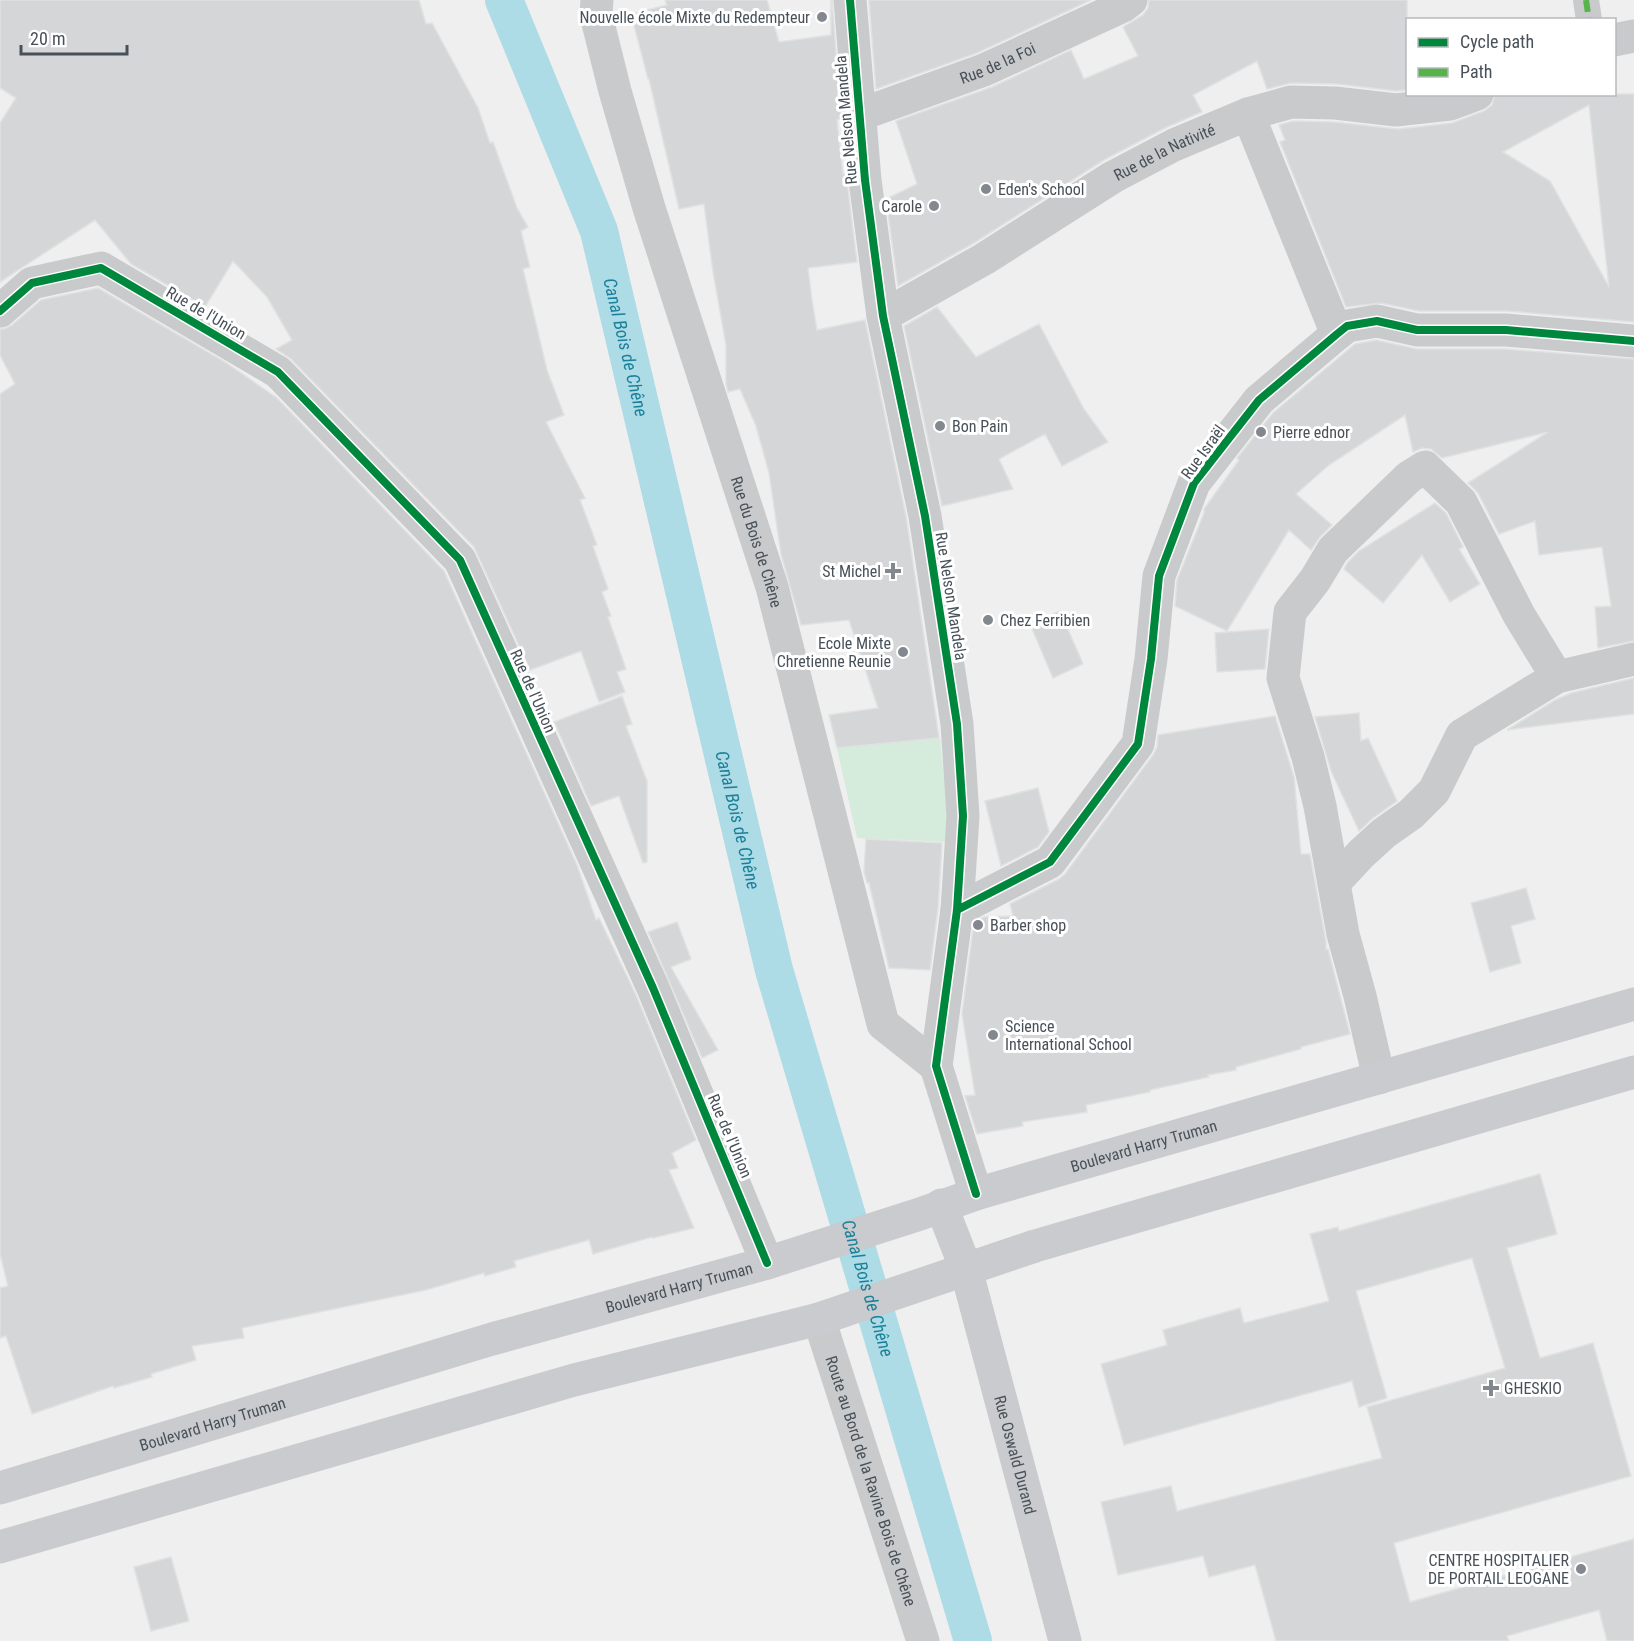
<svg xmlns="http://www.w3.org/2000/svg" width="1634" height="1641" font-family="'Roboto Condensed',sans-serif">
<rect width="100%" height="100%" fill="#efefef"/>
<path fill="#d5ecdd" d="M940,738L950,842L857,838L837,748Z"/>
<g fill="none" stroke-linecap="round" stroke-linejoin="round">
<path stroke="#addbe6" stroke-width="38" id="s1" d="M504,0L599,231L774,970L973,1641"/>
</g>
<path fill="#d5d6d8" stroke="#e0e1e1" stroke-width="1.5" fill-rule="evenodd" d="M0,0H419L426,24L432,23L478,108L490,143L493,142L517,208L528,227L521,231L530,267L523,269L547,370L564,415L546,422L585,498L580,500L597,545L593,546L608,589L602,592L611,616L608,617L626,669L617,672L625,692L599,702L581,651L530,670L474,547L291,359L276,349L292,340L267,297L233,261L205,307L131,264L95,220L0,282V123L16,98L0,88Z
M665,0H767L779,42L831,35V0H832L841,118L837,120L843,174L846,173L857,262L808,268L812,300L817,330L865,320L906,516L939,738L837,748L829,715L878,708L849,620L801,625L781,554L769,473L756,426L740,389L728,392L726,384V345L713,272L704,204L679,209L649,79H648L631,14L667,5Z
M869,0H1091L977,53L876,89Z
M1149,0H1407V90L1396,91L1337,84L1291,83L1267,89L1257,61L1193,95L1202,112L1165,128L1104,160L974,243L898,286L886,199L917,184L896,121L992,87L1071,50L1084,79L1138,56L1123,27L1143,15L1148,8Z
M1495,94H1634V322L1508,311H1419L1381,303L1346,307L1280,142L1285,140L1279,125L1293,121L1334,122L1398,129L1452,123L1484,111L1492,105ZM1589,105L1609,287L1550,181L1503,152Z
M98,288L225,362L277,398L444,571L577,865L596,920L599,918L636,995L696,1140L672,1153L678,1168L669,1170L694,1228L653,1238L652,1237L593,1254L589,1240L514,1261L516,1267L485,1276L484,1273L426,1290L242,1328L244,1338L192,1346L196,1360L151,1374L152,1377L114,1388L113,1386L32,1414L6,1336L0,1338V1288L8,1286L0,1254V394L15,384L0,355V329H4L12,325L41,300Z
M937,307L976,357L1039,324L1084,409L1108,442L1062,466L1045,434L999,459L1013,489L942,506L904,326Z
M1376,340L1417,349H1505L1634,359V641L1598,648L1595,607L1611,606L1602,547L1539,555L1535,521L1499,534L1478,493L1468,483L1548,432L1442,458L1431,449L1422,448L1413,452L1405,415L1329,465L1296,494L1332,525L1320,537L1311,550L1289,530L1227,631L1175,606L1177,580L1204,513V509L1239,460L1237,458L1273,413L1355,344Z
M1435,503L1446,513L1463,547L1459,549L1480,584L1450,602L1422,555L1383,603L1344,569L1348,562L1359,551Z
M1060,611L1083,664L1053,678L1030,624Z
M1269,629L1265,669L1217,672L1215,633Z
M1634,678V714L1507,730L1555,700L1571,693Z
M622,696L632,724L626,726L647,781V862L643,863L619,796L591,806L554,722Z
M1359,713L1361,741L1368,738L1397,801L1373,818L1359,831L1331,771L1315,717Z
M1275,716L1294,777L1301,854H1310L1326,942V949H1328L1350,1034L1301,1047V1049L1236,1067V1070L1208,1075L1209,1077L1150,1090V1092L1086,1105L1087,1112L1022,1122L1023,1126L977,1134L965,1096L975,1095L962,1014L974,922L984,917L1013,916L1010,904L1059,879L1065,874L1153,755L1157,747L1158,735Z
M1038,788L1049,832L1038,847L1001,866L985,801Z
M866,839L942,843L938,908L930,970L889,968L869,883H867L864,872Z
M1526,888L1535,919L1511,926L1521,963L1490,972L1471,903Z
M677,922L691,959L671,967L718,1050L702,1058L648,932Z
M1540,1174L1557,1234L1507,1248L1540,1358L1593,1343L1631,1476L1394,1543L1410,1602L1634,1539V1641H1607L1599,1610L1507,1636L1509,1641H1276L1255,1565L1209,1577L1203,1556L1118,1575L1101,1502L1171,1486L1177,1511L1382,1458L1367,1407L1505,1368L1472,1258L1356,1291L1387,1398L1359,1407L1352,1381L1124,1445L1101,1364L1167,1345L1163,1330L1240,1308L1244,1323L1329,1301L1310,1234L1338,1227L1339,1231Z
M171,1557L189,1621L151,1631L134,1567Z"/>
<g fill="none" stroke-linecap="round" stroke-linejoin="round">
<path stroke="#c9cacc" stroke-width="26" d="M1586,0L1589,20"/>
<g stroke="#c9cacc" stroke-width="33">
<path id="s2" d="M597,0L596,15L615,91L649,208L772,587L883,1024L936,1066"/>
<path d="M850,0L865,180L883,316L925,516L957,724L963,816L957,910L936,1066L976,1194"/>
<path d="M1614,40L1634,36"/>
<path d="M1248,114L1337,334"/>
<path id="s3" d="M859,115L984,70L1123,6L1131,0"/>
<path d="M0,311L32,283L101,268L278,372L460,560L653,988L767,1263"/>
<path id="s4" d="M883,316L984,259L1113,177L1174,145L1248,114L1291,102L1335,103L1396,110L1450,104L1477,94"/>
<path d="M1334,883L1361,854L1384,833L1411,814L1434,791L1462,735L1557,677L1634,659"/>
<path d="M957,910L1050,862L1138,744L1151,659L1159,576L1194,483L1259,400L1337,334L1347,326L1377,321L1417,330H1506L1634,341"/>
<path d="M1379,1078L1360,996L1343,934L1320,806L1308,757L1283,678L1290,612L1315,580L1333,550L1409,477L1425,467L1461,502L1519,615L1557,677"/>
<path id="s5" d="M819,1319L923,1641"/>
</g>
<g stroke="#c9cbce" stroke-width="33">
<path id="s6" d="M941,1205L966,1269L1065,1641"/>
<path id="s7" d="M0,1488L492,1339L767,1263L920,1214L976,1194L1634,1004"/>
<path d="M0,1547L574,1380L819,1319L1035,1246L1634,1072"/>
</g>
<path stroke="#57b448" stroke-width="6" stroke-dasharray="12 6" stroke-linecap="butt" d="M1586,0L1589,20"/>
<g stroke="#fff" stroke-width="11">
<path id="cycleway" d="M850,0L865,180L883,316L925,516L957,724L963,816L957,910L936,1066L976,1194
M0,311L32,283L101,268L278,372L460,560L653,988L767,1263
M957,910L1050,862L1138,744L1151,659L1159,576L1194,483L1259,400L1337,334L1347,326L1377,321L1417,330H1506L1634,341"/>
</g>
<use href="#cycleway" stroke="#00873e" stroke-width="8"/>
</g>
<g fill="#82888e" stroke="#fff" stroke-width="2">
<circle cx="822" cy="17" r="6"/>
<circle cx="986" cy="189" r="6"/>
<circle cx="934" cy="206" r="6"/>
<circle cx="940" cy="426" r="6"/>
<circle cx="1261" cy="432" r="6"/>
<path d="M890 562h6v6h6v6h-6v6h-6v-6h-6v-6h6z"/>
<circle cx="988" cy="620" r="6"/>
<circle cx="903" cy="652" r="6"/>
<circle cx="978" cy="925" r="6"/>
<circle cx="993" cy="1035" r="6"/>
<path d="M1488 1379h6v6h6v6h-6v6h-6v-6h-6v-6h6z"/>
<circle cx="1581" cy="1569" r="6"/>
</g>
<g text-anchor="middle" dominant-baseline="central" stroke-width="6" stroke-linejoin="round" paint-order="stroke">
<g font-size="16" fill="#485159" stroke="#fff" text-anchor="start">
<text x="810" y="17" text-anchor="end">Nouvelle école Mixte du Redempteur</text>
<text x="998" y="189">Eden's School</text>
<text x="922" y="206" text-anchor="end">Carole</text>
<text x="952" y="426">Bon Pain</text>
<text x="1273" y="432">Pierre ednor</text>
<text x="881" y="571" text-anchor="end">St Michel</text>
<text x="1000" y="620">Chez Ferribien</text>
<text x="891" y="643" text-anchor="end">Ecole Mixte<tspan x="891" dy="18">Chretienne Reunie</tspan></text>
<text x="990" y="925">Barber shop</text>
<text x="1005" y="1026">Science<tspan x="1005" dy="18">International School</tspan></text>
<text x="1504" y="1388">GHESKIO</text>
<text x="1569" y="1560" text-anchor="end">CENTRE HOSPITALIER<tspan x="1569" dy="18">DE PORTAIL LEOGANE</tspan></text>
</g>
<g font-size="16" fill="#485159" stroke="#fff">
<text stroke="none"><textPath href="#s3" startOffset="148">Rue de la Foi</textPath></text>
<text transform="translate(846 120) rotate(-95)">Rue Nelson Mandela</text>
<text stroke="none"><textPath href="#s4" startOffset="326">Rue de la Nativité</textPath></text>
<text transform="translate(206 313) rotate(30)">Rue de l'Union</text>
<text transform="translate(1203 452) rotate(-54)">Rue Israël</text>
<text stroke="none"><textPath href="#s2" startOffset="566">Rue du Bois de Chêne</textPath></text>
<text transform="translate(951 596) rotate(81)">Rue Nelson Mandela</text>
<text transform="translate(533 691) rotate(66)">Rue de l'Union</text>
<text transform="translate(730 1136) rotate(67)">Rue de l'Union</text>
<text stroke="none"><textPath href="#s7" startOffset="1194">Boulevard Harry Truman</textPath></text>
<text stroke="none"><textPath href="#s7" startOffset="708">Boulevard Harry Truman</textPath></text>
<text stroke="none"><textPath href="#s7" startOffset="222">Boulevard Harry Truman</textPath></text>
<text stroke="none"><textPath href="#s6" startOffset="261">Rue Oswald Durand</textPath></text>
<text stroke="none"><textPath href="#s5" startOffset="170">Route au Bord de la Ravine Bois de Chêne</textPath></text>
</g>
<g font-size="18" font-style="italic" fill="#1b8099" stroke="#fff">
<text stroke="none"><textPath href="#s1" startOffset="369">Canal Bois de Chêne</textPath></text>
<text stroke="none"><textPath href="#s1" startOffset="855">Canal Bois de Chêne</textPath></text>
<text stroke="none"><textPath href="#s1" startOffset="1341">Canal Bois de Chêne</textPath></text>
</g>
</g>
<rect x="1406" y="18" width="210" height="78" fill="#ffffff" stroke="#b6b9bd" stroke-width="1.5"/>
<rect x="1418" y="38" width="30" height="9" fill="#00873e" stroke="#b6b9bd" stroke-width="1.5"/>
<text x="1460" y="48" font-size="18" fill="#485159">Cycle path</text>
<rect x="1418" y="68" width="30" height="9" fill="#57b448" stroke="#b6b9bd" stroke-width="1.5"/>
<text x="1460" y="78" font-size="18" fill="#485159">Path</text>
<path d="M21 45v9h106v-9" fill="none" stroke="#485159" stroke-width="3"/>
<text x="30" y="45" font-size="18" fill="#485159" stroke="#ffffff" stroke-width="4.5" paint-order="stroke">20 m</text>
</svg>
